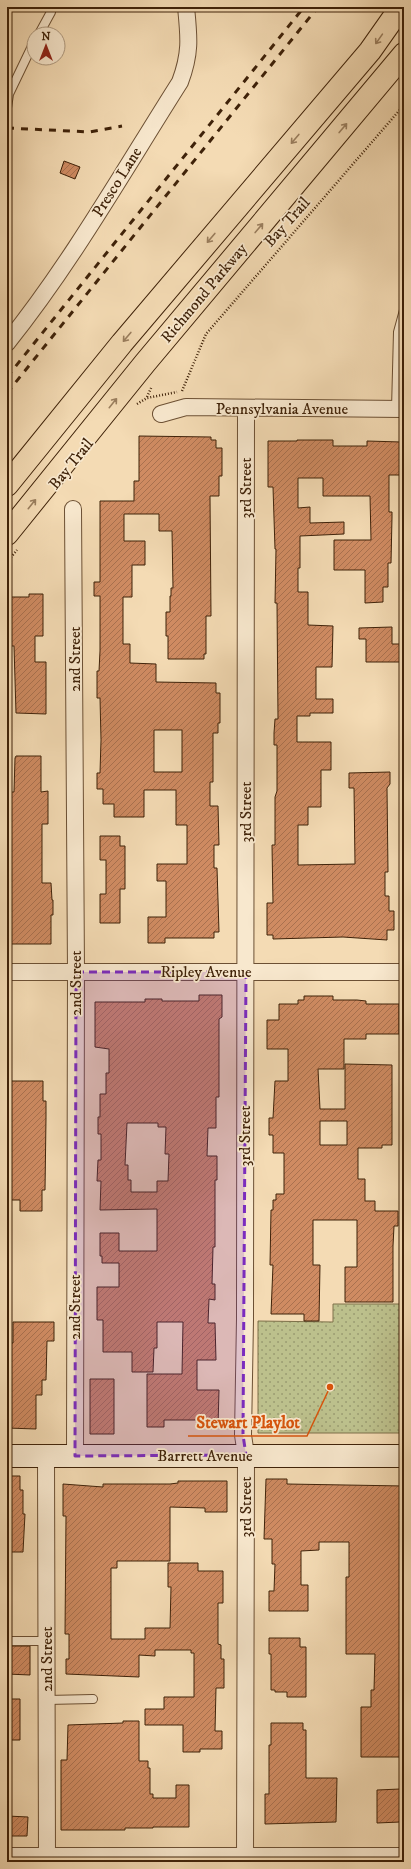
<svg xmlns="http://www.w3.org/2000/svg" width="411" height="1869" font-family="'IM FELL DW Pica',serif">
<defs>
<pattern id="park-dots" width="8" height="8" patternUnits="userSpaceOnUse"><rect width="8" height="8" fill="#bcc08c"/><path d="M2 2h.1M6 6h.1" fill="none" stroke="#9a9c71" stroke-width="1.8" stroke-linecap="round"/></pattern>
<pattern id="building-hatch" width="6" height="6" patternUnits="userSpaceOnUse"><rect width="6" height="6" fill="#cf8b62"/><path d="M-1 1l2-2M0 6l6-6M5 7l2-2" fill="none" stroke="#a9714f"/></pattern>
</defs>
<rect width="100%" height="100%" fill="#f4dbb4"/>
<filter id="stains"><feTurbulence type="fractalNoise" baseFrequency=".005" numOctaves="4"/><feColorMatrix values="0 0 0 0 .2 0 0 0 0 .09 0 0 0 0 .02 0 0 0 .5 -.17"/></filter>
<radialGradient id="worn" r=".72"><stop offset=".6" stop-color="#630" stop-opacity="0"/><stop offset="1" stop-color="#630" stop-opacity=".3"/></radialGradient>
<path fill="url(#park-dots)" stroke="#7e714a" d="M333,1304H403L402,1433H258V1321L333,1322Z"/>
<path fill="url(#building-hatch)" stroke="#3f2209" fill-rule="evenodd" d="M64,161L80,167L75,179L60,173Z
M139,436L211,437V440H216V448H222V476H219V496H210L211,616H206V654H204V659H168V636H166V612H170V596H171V588H173L172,531H159V514H124V541H145V565H132V597H123V644H130V663L156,664V682L216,683V693H220V723H218V733H213V782H210V806H218L219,845H214V868H217L219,932H214V938H165V943H148V917H166V881H157V864H187V825H176V790H144V817H114V804H103V789H97V773H100L101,740L100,698H97V671H99L100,651V596H94V582H100V501H134V481H139ZM154,730H182V772H154Z
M297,440H333V446H367V441L401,442V475H389V512H392V517L391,563H388V587H383V602L365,603V570H334V540H371L370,496H323V478H298V508L310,507V523L344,522V534L300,536V568H298V592H308V625L333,626L332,667H316V699H333V713H310V716H297V742H331V770H321V807H308V825H298V865L355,864L354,788H349V773L390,772V784L387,788L388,872H385V896H389V911H394V930H387V940L343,937L273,939V935H267V903H273L272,845H275V797L277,791V745H274V733L275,719H278L277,603H275L276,549H275L273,487H268V441H297Z
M29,594H43V636H35V662H46V714L16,713L14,646H7V597H29Z
M392,627V644H401V662H366V639H359V628Z
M16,756H41V792L48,791V824H42V883H51L52,900H53V915H51V944H7V792H14L15,758Z
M100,836H120V846H125V889H120V923H100V894H106V860H100Z
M199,995H222V1017L219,1019V1097H216V1128H208L207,1156H217V1180H215V1247H213L212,1284H215V1300L209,1299L208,1323H215L216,1360H197V1390H219L218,1426H202V1420H164V1427H147V1374H182L183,1322H157V1348H154L153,1372H132V1352H103V1320H97V1287H119V1263H102V1256H100V1233H119V1251H157V1209L100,1210L101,1181H97L98,1160H101V1134H98V1117H100V1094H106V1073H109V1049L95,1047V1002H145V999H162V1001H199ZM127,1123H158V1127H166L165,1154H169L168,1181H157V1192H131V1180H128V1165H125Z
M304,996H333V1000H357L366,1001V1004H399V1034H366V1039H344V1069H318L320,1109H345V1064L392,1065V1145H382V1148H358V1179H365V1201H375V1211H398V1226H394L393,1246V1302H345V1267H357V1220H313V1265H320L319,1321H304V1314H271L273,1265H270L271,1210H273V1200H276V1194H284V1153H273V1135H269V1118H273L275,1081H288V1049H267V1020H279V1004H298V1000H304ZM320,1121H347V1145H320Z
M7,1081H43V1101H46V1118L45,1190H42V1211H20V1200H8L7,1153H9V1103H7Z
M13,1322H54V1341H47L46,1380H42V1395H36V1429L7,1428V1343H13Z
M90,1379H114V1434H90Z
M7,1476H20V1490H23V1514H25L23,1552H7Z
M266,1479H287V1484L404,1486V1532H400V1567L404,1568V1757H361V1707H371V1690H374L375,1654H346V1577H349V1542H319V1550L301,1551V1585H308V1611H269V1591H274L275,1564H272V1539H264Z
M178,1481H227V1512H205V1508L170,1507V1561H117V1568H111V1639H145V1628H170L171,1587H168V1563H198V1571H223V1603H218V1644L221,1645V1659H224V1688H216L215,1731H222V1749H200V1752H183V1725H145V1709H164V1697H194V1653H191V1650H155V1656L139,1655V1677L66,1674V1659H69V1634H65L66,1516H63V1484L103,1487V1484H170L178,1483Z
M269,1638H300V1647H306V1697H287V1692H275V1690H271V1654H269Z
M7,1646H30V1675L7,1674Z
M7,1699H20V1740H7Z
M123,1721H139V1761H148V1768H150V1794H153V1798H176V1785H189V1827H153V1828H125V1830H61V1760H67L68,1725L123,1723Z
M271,1723H303V1730H306V1778H337L336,1822L265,1824V1794H269V1745H271Z
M400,1789V1822L377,1823V1790Z
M7,1816L28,1817L27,1836H7Z"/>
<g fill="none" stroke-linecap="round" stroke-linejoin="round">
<g stroke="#6c5034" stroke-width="10">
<path id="service" d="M39,34L51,12L52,7
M7,108L9,94L34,42
M396,409L398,332L404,310
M7,1641H47
M47,1700L93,1699"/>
</g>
<g stroke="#6c5034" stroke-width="18">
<path id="minor" d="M7,343C72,262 124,170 180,82C191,53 189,37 186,7
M161,414L186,407L404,409
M73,509L76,972L75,1456
M7,972H404
M46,1456L47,1862
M7,1856H404
M245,1862L246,1455L243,1435L245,1319L246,409"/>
</g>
<g stroke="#3f2209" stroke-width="24">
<path id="secondary" d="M7,1456H404"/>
</g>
<g stroke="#3f2209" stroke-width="24">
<path id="trunk" d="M7,485L122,343L370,51L401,7
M7,534L145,363L404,54"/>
</g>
<path stroke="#3f2209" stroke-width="2.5" stroke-dasharray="1 2" stroke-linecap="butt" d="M182,391L206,334L404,105
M147,397L152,386
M137,404L147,398L177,392
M7,562L17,550"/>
<use href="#service" stroke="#f8e8ce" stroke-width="8"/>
<use href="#minor" stroke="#f8e8ce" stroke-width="16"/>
<use href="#secondary" stroke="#f8e8ce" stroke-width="22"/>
<use href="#trunk" stroke="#f4dbb4" stroke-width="22"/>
<path stroke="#3f2209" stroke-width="3" stroke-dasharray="7 7" stroke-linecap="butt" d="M7,128L90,132L122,126
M7,377L304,7
M7,393L318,7"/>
</g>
<defs><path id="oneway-shaft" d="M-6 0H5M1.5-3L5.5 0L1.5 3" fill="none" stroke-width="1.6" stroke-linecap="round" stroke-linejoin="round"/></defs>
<g stroke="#9a7e5e">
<use href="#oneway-shaft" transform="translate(379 39) rotate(125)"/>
<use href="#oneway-shaft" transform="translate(343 128) rotate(-50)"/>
<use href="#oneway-shaft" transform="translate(295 139) rotate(130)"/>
<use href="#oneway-shaft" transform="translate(259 228) rotate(-50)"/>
<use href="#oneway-shaft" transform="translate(211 238) rotate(130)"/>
<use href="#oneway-shaft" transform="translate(127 337) rotate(130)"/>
<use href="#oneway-shaft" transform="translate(113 403) rotate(-51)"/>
<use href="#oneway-shaft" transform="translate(32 504) rotate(-51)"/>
</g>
<path fill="#7b2cbf" fill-opacity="0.2" stroke="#7b2cbf" stroke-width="3" stroke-dasharray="8 5" stroke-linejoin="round" d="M76,972H246L243,1435L246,1455L75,1456Z"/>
<g text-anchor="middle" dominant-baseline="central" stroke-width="3.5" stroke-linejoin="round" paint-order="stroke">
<g font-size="16" fill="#3f2209" stroke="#f8e8ce">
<text transform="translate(117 182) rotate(-58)">Presco Lane</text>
<text transform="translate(287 222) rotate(-48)">Bay Trail</text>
<text transform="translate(204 293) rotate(-50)">Richmond Parkway</text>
<text x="282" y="409">Pennsylvania Avenue</text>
<text transform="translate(71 464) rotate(-51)">Bay Trail</text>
<text transform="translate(246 488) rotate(-90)">3rd Street</text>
<text transform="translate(75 659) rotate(-90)">2nd Street</text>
<text transform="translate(246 812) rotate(-90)">3rd Street</text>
<text x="206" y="972">Ripley Avenue</text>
<text transform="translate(76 983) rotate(-90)">2nd Street</text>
<text transform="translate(245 1136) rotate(-90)">3rd Street</text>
<text transform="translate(75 1307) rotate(-90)">2nd Street</text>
<text x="205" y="1456">Barrett Avenue</text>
<text transform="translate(246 1507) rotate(-90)">3rd Street</text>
<text transform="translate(47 1659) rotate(-90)">2nd Street</text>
</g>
</g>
<path fill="none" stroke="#d7540c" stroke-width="1.5" d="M330 1387L307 1436H188"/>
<circle fill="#d7540c" stroke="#f8e8ce" stroke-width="1.5" cx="330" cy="1387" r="4"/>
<g font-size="17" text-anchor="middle" font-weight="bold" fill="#d7540c" stroke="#f8e8ce" stroke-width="3.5" stroke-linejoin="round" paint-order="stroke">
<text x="248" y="1428">Stewart Playlot</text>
</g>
<rect width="411" height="1869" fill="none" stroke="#f4dbb4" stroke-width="24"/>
<rect x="8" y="8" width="395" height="1853" fill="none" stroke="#3f2209" stroke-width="2"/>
<rect x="12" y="12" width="387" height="1845" fill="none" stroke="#3f2209"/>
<g transform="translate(46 46)"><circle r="19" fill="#f8e8ce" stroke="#ae997f"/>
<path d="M0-3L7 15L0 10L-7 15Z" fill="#8f2418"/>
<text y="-6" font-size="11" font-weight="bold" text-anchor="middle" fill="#3f2209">N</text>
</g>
<rect width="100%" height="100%" filter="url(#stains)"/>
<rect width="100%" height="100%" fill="url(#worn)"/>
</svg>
